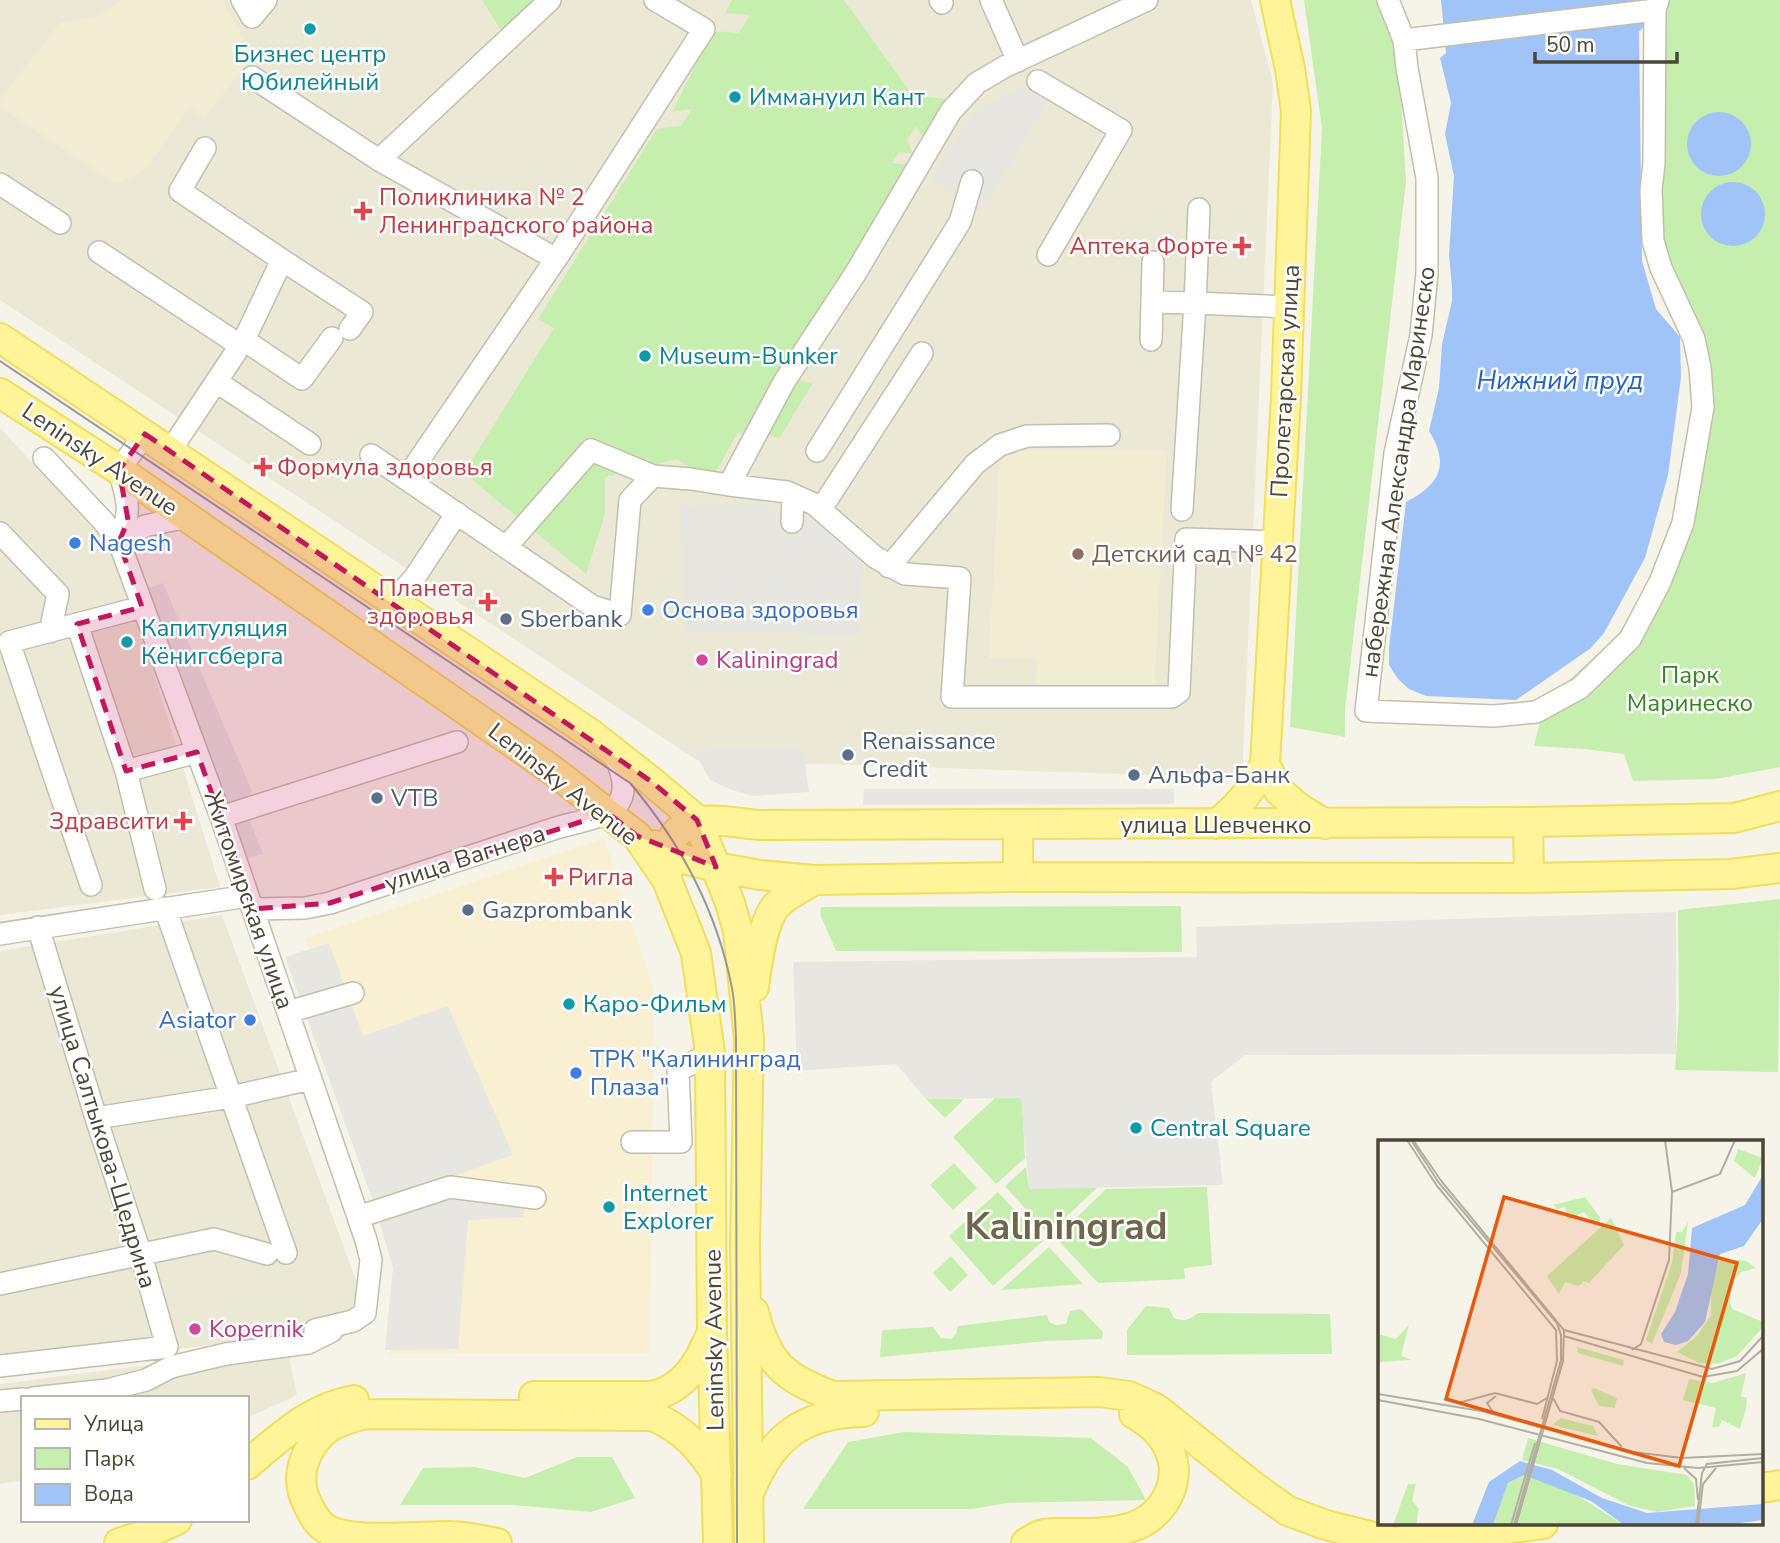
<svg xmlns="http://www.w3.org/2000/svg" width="1780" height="1543" font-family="'Nunito Sans',sans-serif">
<rect width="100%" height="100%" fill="#f6f4e9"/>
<path fill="#ebe8d6" d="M0,0H1251L1273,82L1242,778L697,760L0,300Z
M0,428L117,554L220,887L0,915Z
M222,915L372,1324L0,1372V951Z
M287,1347L297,1395L247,1418V1398H23V1480L0,1484V1384Z"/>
<path fill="#f9f0d3" d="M604,838L654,991L650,1353L389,1354L415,1256L305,938Z"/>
<path fill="#f1edd2" d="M120,0H222L253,56L205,117L189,108L145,170L116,184L0,107V99L61,22L99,17Z
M1000,450L1167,451L1154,692L1036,689L1037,659L989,658Z"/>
<path fill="#c6eeae" d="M482,0H541L504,35Z
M732,0H844L912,95L946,99L922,136L916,126L907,140L913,154L899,152L892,163L913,165L750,439L738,432L710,482L677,459L605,477V514L586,574L464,473L554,328L538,319L657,129L681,126L692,109L672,112L713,31L739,33L750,15L725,13Z
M1304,0H1381L1399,66L1406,182L1345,710V737L1290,727L1322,128Z
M1651,0H1780V767L1716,779L1633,781L1624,754L1585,749L1534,746L1545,702L1617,636L1649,586L1673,530L1698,412L1688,342L1648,247Z
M794,378L812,384L779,439L759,430Z
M1780,899L1778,1072L1675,1070L1679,1010L1678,910Z
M1181,906L1182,952L836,951L820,914L821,907Z
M995,1098H1022L1025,1158L996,1184L953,1137Z
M926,1099H964L945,1118Z
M954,1163L977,1188L953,1210L930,1185Z
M1026,1167L1029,1189L1098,1187L1048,1234L1005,1186Z
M1207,1187L1212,1265L1184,1268L1185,1279L1098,1283L1056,1238L1106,1189Z
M998,1192L1043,1241L993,1286L949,1236Z
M1049,1247L1083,1284L1001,1290Z
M951,1256L968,1275L950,1292L933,1273Z
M1146,1306L1169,1308L1174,1318C1185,1322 1189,1320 1198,1313L1330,1314L1332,1354L1127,1355V1330Z
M1081,1309L1103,1332L1102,1339L1046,1341L880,1357L882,1330L933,1327L941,1338L951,1339L956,1334L958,1326L1047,1315L1049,1322L1056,1325L1066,1324L1070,1311Z
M904,1432L1091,1438L1128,1467L1146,1500L1007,1503L973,1509H803L848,1442Z
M577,1457H612L635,1498L591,1512L514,1505H400L423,1468L475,1467L525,1478Z"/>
<path fill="#e7e6e1" d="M1046,77L1058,84L982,210L930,179L971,117L982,107Z
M766,505L786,523L803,521L827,524L862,555L861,636L685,630L681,507Z
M163,583L252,791L245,809L263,854L247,859L147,589Z
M803,749L809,792L753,796L732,790L710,780L693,750Z
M864,789H1174V804L863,805Z
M1676,912V1054L1245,1055L1211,1082L1223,1185L1029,1189L1021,1098L926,1099L896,1064L797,1071L793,962L1197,957L1196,927Z
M329,943L363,1036L448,1006L513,1155L374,1204L285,957Z
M445,1198L525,1205L523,1217L468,1220L458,1349L385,1350L393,1268L379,1221Z"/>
<path fill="#a0c4f8" d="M1441,0H1647L1650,19L1639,32L1642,261L1656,309L1680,337L1681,377L1668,475L1645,558L1604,633L1591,648L1516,700L1426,696L1409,689L1398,679L1389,665V648L1406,502C1440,485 1450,464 1429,431L1439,388L1442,344L1452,301V287L1449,255L1454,176L1445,134L1451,103L1440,58L1446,53Z
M1687 144a32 32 0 1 1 64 0a32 32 0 1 1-64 0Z
M1701 214a32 32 0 1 1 64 0a32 32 0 1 1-64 0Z"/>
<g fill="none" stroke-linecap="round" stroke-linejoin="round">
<g stroke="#c3bfaa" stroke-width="24">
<path id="minor" d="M242,0L252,17L266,0
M940,0L942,3
M991,0L1018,61
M1147,0L1006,66L977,83L951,111L855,274L784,382L729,485L787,492L814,504L875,557L905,574L960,578L952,697H1172L1179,692L1186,539L1277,542
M1388,0L1404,40L1407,68L1427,178V273L1421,335L1395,453L1366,711L1494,716L1536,712L1580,688L1630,639L1660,582L1683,523L1703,407L1700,368L1694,339L1661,268L1653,241L1651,190L1654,163L1655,10L1658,0
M1404,40L1655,10
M252,77L379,160L556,259
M1038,81L1121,130L1048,255
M379,160L550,0
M0,184L60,223
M1199,209L1195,303L1290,307
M99,252L241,346
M282,260L362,312L350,329
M1152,302L1195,303L1182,510
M244,340L302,379L332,338
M1151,340L1153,262
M217,382L310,444
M170,451L244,340L282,260L180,191L205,148
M817,451L960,222L972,181
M371,455L592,606L620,615L630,500L653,476L691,479L729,485
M44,458L104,522L119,542L221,817L366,1240L371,1260L365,1313L353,1321L315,1330
M406,479L560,253L704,29L655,0
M821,509L922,353
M792,522L793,495
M0,533L58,594L50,632
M119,542C132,510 128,502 119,470L145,434
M119,542L145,526L187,517
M506,547L591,450L653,476
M889,567L975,464L1000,445L1027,436L1109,435
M393,602L415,577L457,513
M77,624L126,771L197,752
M126,771L155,889
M221,817L457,742
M91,885L9,642L142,607
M165,908L286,1253
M253,909L305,908L330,903C404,878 478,854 553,829C570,823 605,819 617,805C630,790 620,766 612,750
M0,934L248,896
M288,1012L353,993
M96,1118L231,1097L311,1079
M632,1142H681L678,1071L710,1053
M358,1217L450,1187L535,1198
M0,1284L214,1239L267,1254
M0,1366L167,1347L141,1255L96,1118L38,927
M33,1398L107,1390L146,1380L171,1367L226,1354L308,1343L332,1331
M0,1401L23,1399"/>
</g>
<g stroke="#f1de5c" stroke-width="32">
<path id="major" d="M0,338L591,734L652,782L697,820L730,903L738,931L749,1039L745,1243L749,1543
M0,393L119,470L552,770L637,836L667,880L696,953L710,1053L712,1331L718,1543
M1265,764L1279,791L1299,808L1325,824
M1528,822L1529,878
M1216,824C1239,807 1252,789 1265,764L1286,397L1296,111L1290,69L1275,0
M1018,826V877
M654,845L683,859L716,867L760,875L814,880L1018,877L1529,878L1731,874L1780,868
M667,880C668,868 666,853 671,842C686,808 732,824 761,825L1528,822L1734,818L1780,806
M754,987C757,965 762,923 776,906C786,895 802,888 814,880
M754,1312C767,1364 784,1378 833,1396L1099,1392L1129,1396L1157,1409L1253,1486L1288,1511L1326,1525L1394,1542
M534,1396H652C685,1389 699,1362 711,1334
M247,1465C279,1438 311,1407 354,1400
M1761,1488L1780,1485
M751,1489C773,1435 805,1413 864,1412
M119,1543L144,1535L177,1520
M497,1543C482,1540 465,1536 449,1536C418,1536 354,1543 328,1530C318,1525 313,1515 308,1505C300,1490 299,1475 305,1459C317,1429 336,1421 366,1414L653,1416C685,1431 698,1446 717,1475
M1026,1543C1031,1540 1036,1536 1040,1535C1048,1532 1059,1533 1067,1533C1098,1533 1138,1535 1159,1509C1169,1498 1174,1484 1174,1469C1172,1444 1156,1426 1134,1414
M1378,1543L1430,1539L1543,1524"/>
</g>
<use href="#minor" stroke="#fff" stroke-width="21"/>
<use href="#major" stroke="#fff499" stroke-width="28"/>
<path stroke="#999" stroke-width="2" d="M0,361L630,783C680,842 717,912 732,988C735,1004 735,1021 736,1037L737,1543"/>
</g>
<path fill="#c2185b" fill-opacity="0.2" stroke="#c2185b" stroke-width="5" stroke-dasharray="14 9" stroke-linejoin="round" d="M145,434L652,782L697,820L716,867L637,836L608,813L330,903L253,909L197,752L126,771L77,624L142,607L119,542L128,520L119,470Z"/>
<g fill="#0f9aa8" stroke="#fff" stroke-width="2.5">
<circle cx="310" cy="29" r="7"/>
<circle cx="735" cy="97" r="7"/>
<circle cx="645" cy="356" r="7"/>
<circle cx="127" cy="642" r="7"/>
<circle cx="569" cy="1004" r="7"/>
<circle cx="1136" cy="1128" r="7"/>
<circle cx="609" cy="1207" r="7"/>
</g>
<g fill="#e0444e" stroke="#fff" stroke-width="2.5">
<path d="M359.5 200.5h7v7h7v7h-7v7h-7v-7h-7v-7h7z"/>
<path d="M1238.5 235.5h7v7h7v7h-7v7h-7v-7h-7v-7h7z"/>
<path d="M259.5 456.5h7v7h7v7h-7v7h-7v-7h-7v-7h7z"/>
<path d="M484.5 591.5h7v7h7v7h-7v7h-7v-7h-7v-7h7z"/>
<path d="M179.5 810.5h7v7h7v7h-7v7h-7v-7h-7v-7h7z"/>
<path d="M550.5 866.5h7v7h7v7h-7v7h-7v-7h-7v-7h7z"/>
</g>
<g fill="#3f7fe0" stroke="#fff" stroke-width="2.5">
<circle cx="75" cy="543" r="7"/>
<circle cx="648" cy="610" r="7"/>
<circle cx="250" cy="1020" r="7"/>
<circle cx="576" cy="1073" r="7"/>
</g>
<circle fill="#8d6e63" stroke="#fff" stroke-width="2.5" cx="1078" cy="554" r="7"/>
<g fill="#5c6f8a" stroke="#fff" stroke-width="2.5">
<circle cx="506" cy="619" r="7"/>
<circle cx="848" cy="755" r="7"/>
<circle cx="1134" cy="775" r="7"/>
<circle cx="377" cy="798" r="7"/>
<circle cx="468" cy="910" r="7"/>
</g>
<g fill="#d1479c" stroke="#fff" stroke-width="2.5">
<circle cx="702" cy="660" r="7"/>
<circle cx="195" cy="1329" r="7"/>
</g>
<g text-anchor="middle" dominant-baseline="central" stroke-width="5" stroke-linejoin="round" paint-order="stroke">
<g font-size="24" fill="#0d838f" stroke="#fff" text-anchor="start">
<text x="310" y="54" text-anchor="middle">Бизнес центр<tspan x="310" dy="28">Юбилейный</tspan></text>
<text x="749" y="97">Иммануил Кант</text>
<text x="659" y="356">Museum-Bunker</text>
<text x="141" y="628">Капитуляция<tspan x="141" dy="28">Кёнигсберга</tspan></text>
<text x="583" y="1004">Каро-Фильм</text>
<text x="1150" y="1128">Central Square</text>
<text x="623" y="1193">Internet<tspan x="623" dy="28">Explorer</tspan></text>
</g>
<g font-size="24" fill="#be3a42" stroke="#fff" text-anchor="start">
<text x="379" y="197">Поликлиника № 2<tspan x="379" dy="28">Ленинградского района</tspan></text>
<text x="1228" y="246" text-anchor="end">Аптека Форте</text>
<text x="277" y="467">Формула здоровья</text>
<text x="474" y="588" text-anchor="end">Планета<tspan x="474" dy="28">здоровья</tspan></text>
<text x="169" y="821" text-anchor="end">Здравсити</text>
<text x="568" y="877">Ригла</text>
</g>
<g font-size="24" fill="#4b4636" stroke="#fff">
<text transform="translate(1285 381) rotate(-87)">Пролетарская улица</text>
<text transform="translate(100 459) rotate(34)">Leninsky Avenue</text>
<text transform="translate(1398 472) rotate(-82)">набережная Александра Маринеско</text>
<text transform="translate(563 784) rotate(38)">Leninsky Avenue</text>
<text x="1216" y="825">улица Шевченко</text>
<text transform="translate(465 858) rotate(-18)">улица Вагнера</text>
<text transform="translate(249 900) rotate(71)">Житомирская улица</text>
<text transform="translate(103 1137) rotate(73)">улица Салтыкова-Щедрина</text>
<text transform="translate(714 1340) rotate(-91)">Leninsky Avenue</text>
</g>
<g font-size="24" fill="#366cbe" stroke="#fff" text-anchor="start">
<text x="89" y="543">Nagesh</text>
<text x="662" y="610">Основа здоровья</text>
<text x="236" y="1020" text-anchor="end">Asiator</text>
<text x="590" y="1059">ТРК "Калининград<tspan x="590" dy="28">Плаза"</tspan></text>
</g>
<g font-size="24" fill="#785e54" stroke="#fff" text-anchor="start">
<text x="1092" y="554">Детский сад № 42</text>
</g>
<g font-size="24" fill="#4e5e75" stroke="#fff" text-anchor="start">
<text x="520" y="619">Sberbank</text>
<text x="862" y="741">Renaissance<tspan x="862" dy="28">Credit</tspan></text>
<text x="1148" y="775">Альфа-Банк</text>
<text x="391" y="798">VTB</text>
<text x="482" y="910">Gazprombank</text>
</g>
<g font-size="24" fill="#b23c85" stroke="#fff" text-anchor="start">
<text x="716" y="660">Kaliningrad</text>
<text x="209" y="1329">Kopernik</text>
</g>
<g font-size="24" fill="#368422" stroke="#fff">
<text x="1690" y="675">Парк<tspan x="1690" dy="28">Маринеско</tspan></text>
</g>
<g font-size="26" font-style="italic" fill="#2263c4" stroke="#fff">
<text x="1560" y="380">Нижний пруд</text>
</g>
<g font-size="38" font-weight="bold" fill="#6f674c" stroke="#fff">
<text x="1066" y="1226">Kaliningrad</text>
</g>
</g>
<g transform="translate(1378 1140)">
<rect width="385" height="385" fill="#f6f4e9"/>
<path d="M360,9L385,18L377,38L356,21ZM207,57L223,79L217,85L206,72L190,80L187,67L179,69L175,65ZM233,78L246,105L211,143L206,141L201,146L187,142L181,154L169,136ZM310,82L303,133L274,204L268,200L294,123L298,92H304ZM342,118L368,121L378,128L363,132L353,144L352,162L354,169L385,182V187L359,216L339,224L321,223L299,212L320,195L333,175V151ZM31,185L23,216L34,220L0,222V194L18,199ZM199,207L246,220L245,226L200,213ZM368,233L363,256L369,258L368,268L362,289L344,280L341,287H334L338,268L305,260L311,239L335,243ZM216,248L239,258L237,268L221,266L213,250ZM183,278L215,286L220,296L174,285ZM150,298L239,324L309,335L316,344L317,366L279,372L250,365L180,329L144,320ZM147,335L186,347L246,385H115L130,343ZM30,344H38L34,361L41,369L38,385H15Z" fill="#c6eeae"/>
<path d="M385,35V79L366,106L342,114L327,182L310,201L298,205L286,202L283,194L297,172L310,134L314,88L367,65ZM142,321L174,330L224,358L269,373L385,364V380L348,385H246L213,361L146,335L130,343L115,385H94L111,342Z" fill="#a0c4f8"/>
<path fill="none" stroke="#b2aea1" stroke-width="2" d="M29,0L59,46L178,190L179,221L164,279M33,0L61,43L179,183L183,195V220L136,385M35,0L64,42L186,190L185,221L138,385M294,52L342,34L357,0M186,190L334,229L362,221L385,196M186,196L325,237L359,231L385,209M254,210L263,204L291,120L294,52L287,0M0,254L103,271L255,312L304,318L385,314M175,258L182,271L221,282L244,307M0,260L101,279L269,323L320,328L385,322M80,263L117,253L159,264L169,258M115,272L109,263L118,256M306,328L318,339L320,360M133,385L157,303M318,385L324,333L329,324L385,318M320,385L325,344L338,328"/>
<path fill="#e8590c" fill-opacity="0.15" stroke="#e8590c" stroke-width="3.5" d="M126,57L359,123L301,326L68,259Z"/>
<rect width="385" height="385" fill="none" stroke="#4b4636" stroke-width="3.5"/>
</g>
<rect x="21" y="1396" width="228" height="126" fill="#ffffff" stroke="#b7b5af" stroke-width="2"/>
<rect x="35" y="1419" width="35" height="10" fill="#fff499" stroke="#b7b5af" stroke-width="2"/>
<text x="84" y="1431" font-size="21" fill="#4b4636">Улица</text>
<rect x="35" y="1448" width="35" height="21" fill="#c6eeae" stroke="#b7b5af" stroke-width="2"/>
<text x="84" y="1466" font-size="21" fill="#4b4636">Парк</text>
<rect x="35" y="1484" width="35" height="21" fill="#a0c4f8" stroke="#b7b5af" stroke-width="2"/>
<text x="84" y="1501" font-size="21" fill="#4b4636">Вода</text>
<path d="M1535 52v10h142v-10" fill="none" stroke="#4b4636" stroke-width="3.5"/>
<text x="1546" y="52" font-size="21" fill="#4b4636" stroke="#ffffff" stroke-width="5" paint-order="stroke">50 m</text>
</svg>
